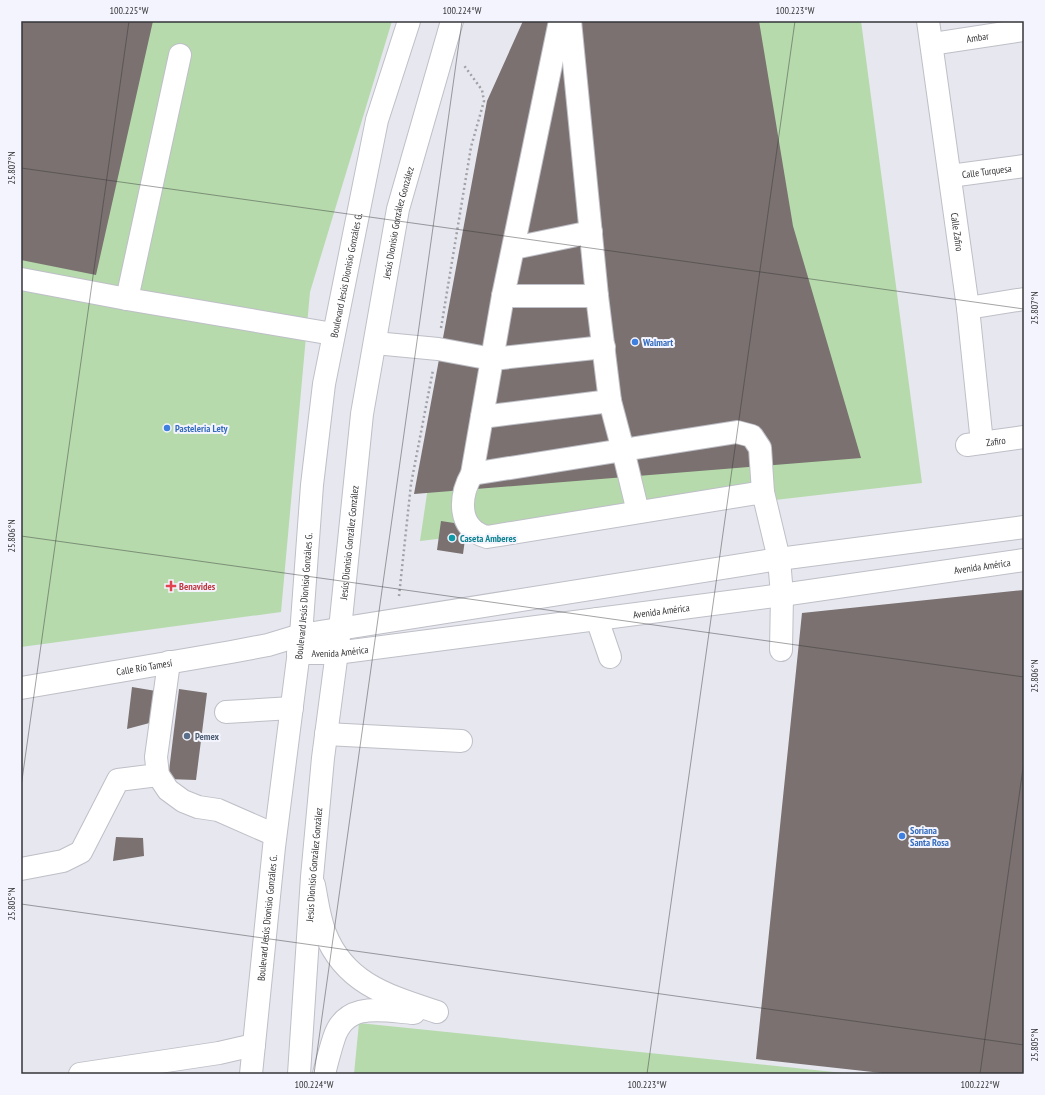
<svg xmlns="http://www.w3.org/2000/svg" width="1045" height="1095" font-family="'PT Sans Narrow',sans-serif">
<rect width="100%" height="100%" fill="#e6e7ef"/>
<path fill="#b6daac" d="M21,21H392L310,292L281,612L21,647Z
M523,21H861L922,483L420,541L477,156Z
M359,1023L853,1074H354Z"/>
<path fill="#7a7170" d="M21,21H153L96,275L21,260Z
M523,21H759L793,226L861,458L414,494L487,101Z
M441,521L467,525L463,554L437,550Z
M1024,590V1074H891L756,1059L802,613Z
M132,687L162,692L157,721L127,729Z
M179,689L207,693L196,780L168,779Z
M116,837L143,838L144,856L113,861Z"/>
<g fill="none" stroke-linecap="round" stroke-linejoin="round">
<g stroke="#bebfc7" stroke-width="24">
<g id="minor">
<path d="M560,21L503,296L472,474C459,497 457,529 487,537L763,492L779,559L782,595L781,650"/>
<path d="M570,21L597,296L610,401L623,450L737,432L752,436L760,448L763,492"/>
<path id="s1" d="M928,21L968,308L982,443"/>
<path id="s2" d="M932,44L1024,30"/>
<path id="s3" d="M950,176L1024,166"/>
<path d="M514,248L591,232"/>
<path d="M21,279L127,299L333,334"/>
<path d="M503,296H597"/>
<path d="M127,299L180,55"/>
<path d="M968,308L1024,299"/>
<path d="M375,343L438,349L492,359L604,347"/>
<path d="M482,417L610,401"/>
<path id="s4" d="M967,445L1024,437"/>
<path d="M472,474L623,450L638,512"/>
<path d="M597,619L610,657"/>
<path d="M169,662L156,757L158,775L168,790L183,801L198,807L218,810L275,835"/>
<path id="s5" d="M21,688L231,652L268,645L301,635"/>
<path d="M226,712L292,708"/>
<path d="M326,734L461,741"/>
<path d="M21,869L63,861L81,852L118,780L158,775"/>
<path d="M314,885C317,900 319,918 325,933C345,984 389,996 437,1012"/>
<path d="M80,1074L219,1053L254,1045"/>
<path d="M324,1074C327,1062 330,1050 334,1038C346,1000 384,1011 414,1013"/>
</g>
</g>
<g stroke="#bebfc7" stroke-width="24">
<g id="major">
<path d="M301,635L779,559L1024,527"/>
<path id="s6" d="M298,653H336L782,595L1024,560"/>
<path id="s7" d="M251,1074L274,847L301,635L312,485L324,384L377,120L409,21"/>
<path id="s8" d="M299,1074L312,877L323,758L340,629L362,414L398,209L452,21"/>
</g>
</g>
<path stroke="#a1a1a7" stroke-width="2.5" stroke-dasharray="2 3" stroke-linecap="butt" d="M441,328L471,147L484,101L482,90L463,64
M399,596L411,484L433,370"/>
<use href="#minor" stroke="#fff" stroke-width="22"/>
<use href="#major" stroke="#fff" stroke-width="22"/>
</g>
<path fill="none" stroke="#353538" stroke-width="1" stroke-opacity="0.45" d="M21,168L1024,309M21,536L1024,677M21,787L129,21M21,904L1024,1045M314,1074L462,21M647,1074L795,21M980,1074L1024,761"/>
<g fill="#3f7fe0" stroke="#f3f4fd" stroke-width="1.5">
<circle cx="635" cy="342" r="4"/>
<circle cx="167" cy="428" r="4"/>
<circle cx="902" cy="836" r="4"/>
</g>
<circle fill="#0f9aa8" stroke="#f3f4fd" stroke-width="1.5" cx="452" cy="538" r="4"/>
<path fill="#e0444e" stroke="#f3f4fd" stroke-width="1.5" d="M169 580h4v4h4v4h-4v4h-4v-4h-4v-4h4z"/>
<circle fill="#5c6f8a" stroke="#f3f4fd" stroke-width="1.5" cx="187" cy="736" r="4"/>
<g text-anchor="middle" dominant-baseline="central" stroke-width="4" stroke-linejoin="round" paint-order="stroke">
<g font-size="10" fill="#353538" stroke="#f3f4fd">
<text stroke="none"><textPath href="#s2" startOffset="46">Ambar</textPath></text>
<text stroke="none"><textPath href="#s3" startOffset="37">Calle Turquesa</textPath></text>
<text stroke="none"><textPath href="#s8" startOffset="858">Jesús Dionisio González González</textPath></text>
<text stroke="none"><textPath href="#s1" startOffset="213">Calle Zafiro</textPath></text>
<text stroke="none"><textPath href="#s7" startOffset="805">Boulevard Jesús Dionisio Gonzáles G.</textPath></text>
<text stroke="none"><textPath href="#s4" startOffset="29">Zafiro</textPath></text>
<text stroke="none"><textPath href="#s8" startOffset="534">Jesús Dionisio González González</textPath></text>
<text stroke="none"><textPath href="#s6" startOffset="690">Avenida América</textPath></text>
<text stroke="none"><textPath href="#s7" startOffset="481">Boulevard Jesús Dionisio Gonzáles G.</textPath></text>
<text stroke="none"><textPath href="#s6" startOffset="366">Avenida América</textPath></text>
<text stroke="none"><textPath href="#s6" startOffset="42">Avenida América</textPath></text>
<text stroke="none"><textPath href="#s5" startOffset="125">Calle Río Tamesí</textPath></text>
<text stroke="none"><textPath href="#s8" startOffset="210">Jesús Dionisio González González</textPath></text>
<text stroke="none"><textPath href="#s7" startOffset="157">Boulevard Jesús Dionisio Gonzáles G.</textPath></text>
</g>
<g font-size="10" font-weight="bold" fill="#366cbe" stroke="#f3f4fd" text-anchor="start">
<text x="643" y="342">Walmart</text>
<text x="175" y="428">Pasteleria Lety</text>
<text x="910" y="830">Soriana<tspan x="910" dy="12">Santa Rosa</tspan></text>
</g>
<g font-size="10" font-weight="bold" fill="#0d838f" stroke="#f3f4fd" text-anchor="start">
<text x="460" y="538">Caseta Amberes</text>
</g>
<g font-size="10" font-weight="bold" fill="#be3a42" stroke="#f3f4fd" text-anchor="start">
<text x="179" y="586">Benavides</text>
</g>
<g font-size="10" font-weight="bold" fill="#4e5e75" stroke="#f3f4fd" text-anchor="start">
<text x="195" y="736">Pemex</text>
</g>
</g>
<rect width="1045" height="1095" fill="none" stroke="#f3f4fd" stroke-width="44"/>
<rect x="22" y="22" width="1001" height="1051" fill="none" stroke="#353538" stroke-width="1.5"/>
<g font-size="10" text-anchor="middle" fill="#353538">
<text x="129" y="14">100.225°W</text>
<text x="462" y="14">100.224°W</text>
<text x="795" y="14">100.223°W</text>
<text transform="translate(11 168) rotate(-90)" y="4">25.807°N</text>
<text transform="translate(1034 308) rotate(-90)" y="4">25.807°N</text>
<text transform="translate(11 536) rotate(-90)" y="4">25.806°N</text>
<text transform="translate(1034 676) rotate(-90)" y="4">25.806°N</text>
<text transform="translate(11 904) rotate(-90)" y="4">25.805°N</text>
<text transform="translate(1034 1045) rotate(-90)" y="4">25.805°N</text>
<text x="314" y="1088">100.224°W</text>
<text x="647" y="1088">100.223°W</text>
<text x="980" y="1088">100.222°W</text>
</g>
</svg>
